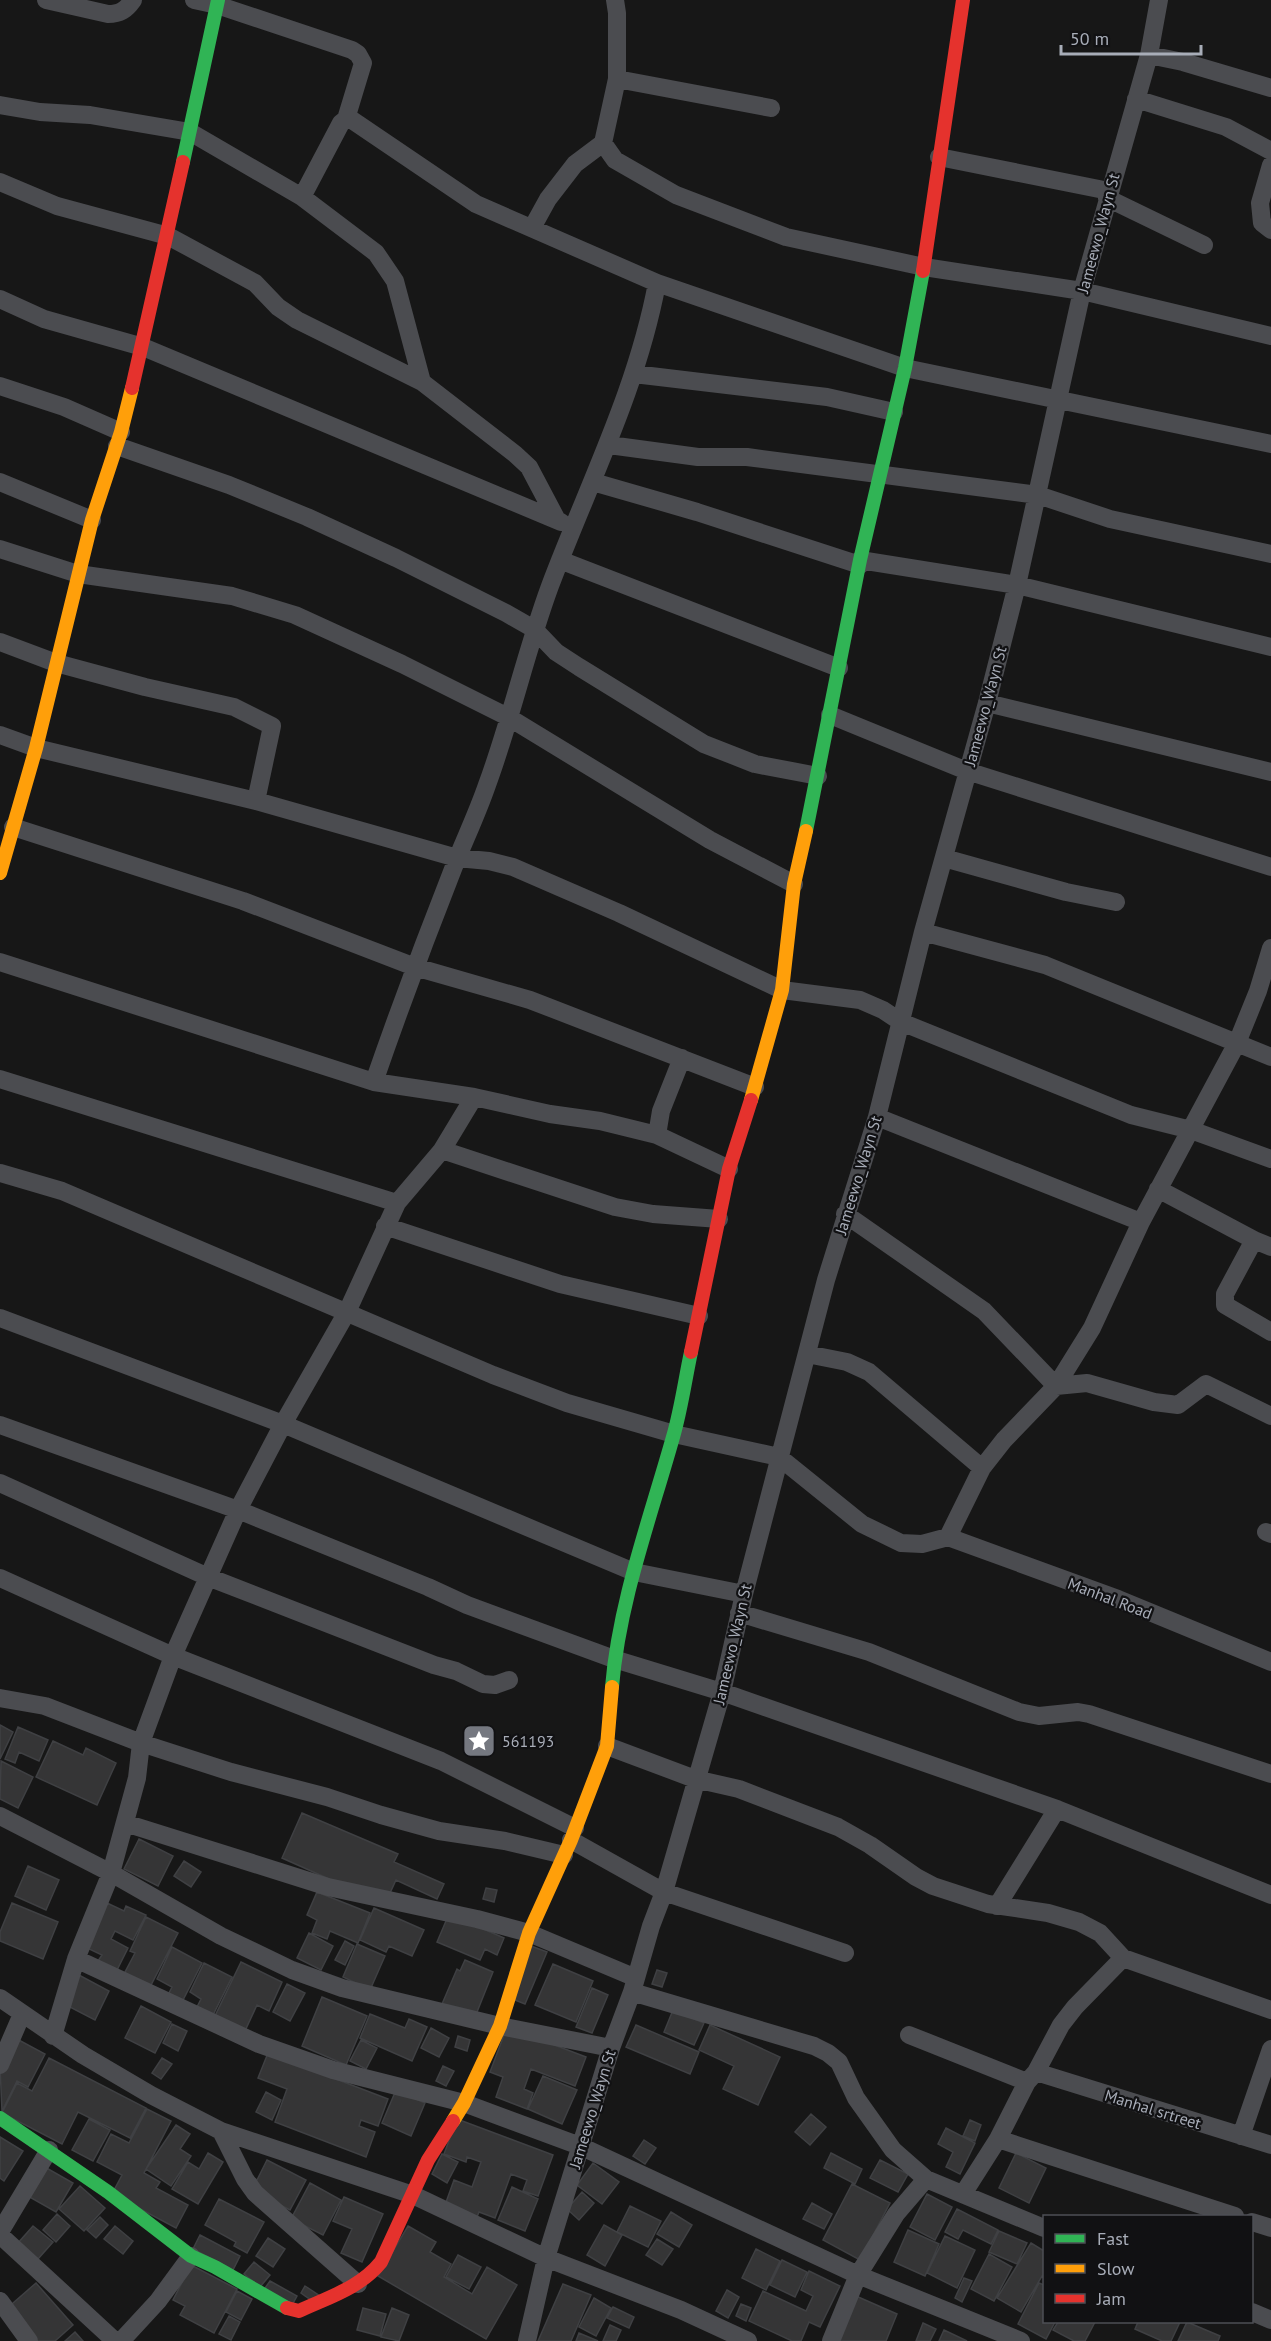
<svg xmlns="http://www.w3.org/2000/svg" width="1271" height="2341" font-family="'PT Sans',sans-serif">
<rect width="100%" height="100%" fill="#171717"/>
<path fill="#353536" stroke="#3f4043" stroke-width="1.5" d="M0,1725L13,1732L0,1759Z
M18,1727L48,1740L39,1761L19,1752L15,1763L5,1759Z
M53,1741L83,1755L86,1748L116,1763L97,1805L36,1777Z
M1,1761L33,1777L18,1808L0,1799Z
M302,1813L398,1854L394,1862L444,1884L437,1899L396,1880L385,1904L282,1858Z
M139,1839L173,1856L158,1886L124,1869Z
M184,1861L201,1872L191,1887L174,1876Z
M28,1866L59,1880L46,1910L15,1896Z
M486,1888L497,1890L494,1902L483,1899Z
M317,1892L370,1913L358,1943L330,1931L327,1939L312,1933L317,1920L307,1915Z
M12,1903L58,1922L43,1959L0,1941V1932Z
M107,1903L124,1911L126,1906L146,1915L133,1940L115,1931L111,1939L128,1948L117,1970L98,1961L102,1955L85,1947Z
M374,1908L424,1930L412,1956L389,1946L386,1952L360,1940Z
M449,1914L504,1938L497,1955L485,1949L480,1960L437,1942Z
M146,1917L178,1933L150,1987L124,1974L135,1953L130,1951Z
M309,1933L333,1946L321,1970L297,1958Z
M345,1941L354,1946L345,1965L335,1960Z
M357,1944L385,1956L370,1990L343,1977Z
M531,1946L547,1952L525,2004L510,1998Z
M172,1947L202,1963L182,2002L168,1995L172,1987L157,1979Z
M465,1960L493,1972L475,2017L442,2004L457,1969L460,1971Z
M241,1962L282,1982L269,2011L257,2005L244,2033L214,2018Z
M204,1963L232,1977L212,2017L196,2009L201,1999L190,1992Z
M553,1964L593,1981L576,2022L535,2005Z
M657,1970L667,1973L662,1987L652,1984Z
M77,1974L109,1991L95,2020L62,2003Z
M287,1984L305,1993L290,2021L273,2012Z
M592,1988L608,1995L592,2033L576,2027Z
M322,1997L367,2016L346,2065L302,2046Z
M141,2006L171,2022L155,2053L125,2038Z
M673,2010L704,2023L694,2045L664,2032Z
M370,2014L405,2028L409,2019L427,2027L412,2061L360,2038Z
M172,2024L187,2031L178,2051L163,2043Z
M636,2025L699,2052L690,2074L626,2047Z
M710,2025L780,2057L758,2105L723,2089L734,2066L699,2050Z
M507,2027L586,2057L575,2086L531,2069L524,2089L533,2093L527,2109L496,2097L503,2077L490,2072Z
M431,2028L449,2038L439,2057L421,2048Z
M458,2036L470,2040L467,2051L455,2047Z
M15,2038L45,2054L28,2087L17,2081L2,2111L0,2067Z
M361,2040L377,2048L366,2069L350,2061Z
M268,2053L388,2099L378,2126L361,2120L359,2126L375,2132L366,2157L275,2122L287,2089L258,2078Z
M49,2058L146,2108L130,2138L78,2112L62,2144L2,2113L17,2083L32,2091Z
M162,2058L172,2064L161,2079L152,2073Z
M443,2066L454,2071L446,2086L436,2081Z
M543,2076L577,2090L562,2124L528,2109Z
M396,2090L425,2103L411,2136L382,2123Z
M266,2092L281,2100L272,2120L256,2112Z
M147,2109L171,2121L144,2173L160,2182L156,2188L188,2205L176,2228L112,2194L122,2175L97,2162L111,2134L129,2143Z
M811,2114L826,2127L810,2145L795,2132Z
M89,2119L110,2130L93,2161L72,2150Z
M457,2119L553,2155L538,2196L523,2191L527,2180L511,2174L495,2218L479,2212L477,2217L445,2205L454,2180L472,2187L481,2162L467,2157L466,2162L444,2154Z
M970,2120L981,2125L975,2141L963,2136Z
M176,2125L190,2134L180,2149L191,2156L171,2186L146,2169Z
M946,2128L975,2143L960,2174L946,2167L953,2152L938,2144Z
M0,2137L23,2151L4,2181L0,2178Z
M644,2140L656,2148L645,2164L633,2156Z
M208,2153L223,2162L198,2204L172,2189L188,2162L199,2169Z
M831,2153L862,2169L855,2184L824,2168Z
M1016,2153L1046,2168L1029,2203L999,2188Z
M442,2154L458,2162L447,2183L432,2174Z
M267,2160L306,2180L290,2210L242,2185L247,2174L257,2180Z
M880,2160L908,2174L898,2192L870,2178Z
M593,2163L619,2182L602,2204L577,2185Z
M43,2166L73,2183L56,2212L26,2195Z
M310,2183L341,2200L323,2235L291,2219Z
M852,2184L890,2203L860,2260L823,2240Z
M80,2186L105,2208L84,2231L59,2209Z
M512,2187L538,2199L525,2231L498,2220Z
M582,2192L594,2203L579,2220L567,2209Z
M927,2194L952,2207L935,2240L910,2227Z
M344,2197L383,2214L362,2262L341,2253L352,2229L333,2221Z
M219,2199L264,2222L247,2253L234,2246L236,2242L205,2225Z
M812,2203L832,2214L824,2229L803,2219Z
M630,2206L661,2221L648,2247L617,2232Z
M957,2209L998,2230L991,2244L963,2230L958,2239L945,2232Z
M671,2212L692,2225L679,2247L657,2234Z
M57,2214L70,2226L56,2242L43,2230Z
M100,2217L108,2225L96,2238L87,2230Z
M604,2225L622,2235L605,2266L587,2255Z
M33,2226L53,2242L38,2259L18,2243Z
M115,2226L133,2241L123,2254L104,2239Z
M408,2226L436,2242L430,2252L451,2264L444,2277L472,2294L487,2267L517,2285L486,2339L378,2276Z
M908,2230L939,2244L925,2276L894,2262Z
M999,2231L1027,2243L1017,2264L989,2252Z
M200,2235L240,2256L233,2270L193,2249Z
M945,2236L975,2250L957,2288L927,2273Z
M268,2238L285,2249L273,2267L256,2256Z
M657,2239L673,2249L662,2265L646,2255Z
M1031,2243L1044,2251V2277L1042,2276L1021,2312L997,2298Z
M756,2249L780,2261L766,2290L742,2278Z
M989,2254L1012,2267L994,2301L971,2289Z
M458,2255L481,2267L469,2289L446,2277Z
M782,2260L807,2272L795,2297L770,2285Z
M254,2262L270,2275L260,2287L244,2274Z
M191,2265L237,2289L214,2333L180,2315L185,2306L173,2300Z
M809,2271L840,2286L820,2327L809,2322L801,2341H792L749,2321L763,2291L806,2311L813,2296L801,2290Z
M964,2278L972,2281L962,2302L955,2298Z
M270,2281L297,2296L291,2307L263,2291Z
M36,2283L73,2325L55,2341H33L5,2310Z
M1039,2283L1044,2285V2322H1055L1046,2339L1018,2324Z
M563,2284L591,2295L571,2341H538Z
M305,2286L320,2296L315,2303L301,2293Z
M727,2290L739,2297L728,2318L716,2311Z
M237,2291L252,2299L241,2320L226,2312Z
M856,2296L897,2314L886,2341H836Z
M594,2298L611,2308L596,2336L579,2327Z
M741,2304L751,2308L746,2321L736,2316Z
M613,2307L634,2317L629,2328L607,2318Z
M363,2308L386,2314L380,2336L357,2330Z
M392,2308L409,2315L399,2341L381,2337Z
M229,2316L240,2322L231,2340L219,2334Z
M1058,2322H1095L1085,2341H1074L1053,2330Z
M1138,2322H1180L1171,2341H1162L1135,2329Z
M1187,2322L1220,2336L1218,2341H1178Z
M923,2323L936,2329L930,2341H916Z
M610,2325L621,2330L616,2341H603Z
M944,2330L967,2341H939Z
M75,2332L83,2341H65Z
M579,2333L598,2341H576Z"/>
<g fill="none" stroke-linecap="round" stroke-linejoin="round">
<path stroke="#4b4c50" stroke-width="18" d="M46,0L108,14C120,14 126,10 133,0
M194,0L217,5L352,50L358,54L363,63L346,119L341,123L302,197
M615,0L617,13V79L603,143L615,160L676,195L786,237L924,267L1082,291L1271,336
M1149,55L1183,62L1271,88
M617,79L771,108
M1136,99L1226,127L1271,151
M0,105L40,112L90,115L190,132L302,197L376,253L395,281L422,382
M346,119L352,120L476,204L657,283L905,368L1271,444
M939,157L1109,191
M1271,165L1260,203L1262,223L1271,230
M0,182L57,206L168,236L255,283L278,307L297,320L422,382L515,454L529,467L557,520
M1107,198L1204,245
M532,228L548,199L575,164L603,143
M0,299L44,319L143,347L561,522
M634,374L827,397L894,412
M0,386L64,407L121,432
M609,445L698,457H747L1038,495L1110,519L1271,554
M117,446L229,485L307,517L396,558L506,613L534,629L556,652L579,667L704,744L755,764L818,776
M0,482L92,520
M593,482L697,512L860,565
M0,549L78,574L232,596L295,615L402,664L508,717L710,840L794,884
M560,560L839,668
M860,560L1017,585L1271,647
M0,642L56,663L145,687L234,707L272,726L256,801
M987,703L1271,772
M830,715L967,771L1271,867
M0,735L36,748L256,801L457,858L489,861L513,867L619,913L782,990L860,1000L883,1010L901,1022L1131,1115L1191,1130L1271,1159
M13,827L243,901L415,967L530,1000L755,1087
M944,858L1066,892L1116,902
M923,932L1045,965L1271,1057
M0,962L374,1082L474,1097L550,1114L600,1121L657,1135L729,1169
M0,1079L397,1203
M374,1082C399,1010 425,940 453,869C464,841 477,814 487,785C511,720 526,651 550,586C588,485 637,390 657,283
M877,1117L1141,1222
M657,1135L661,1111L682,1058
M442,1150L615,1207L653,1214L719,1219
M0,1173L62,1191L493,1375L567,1403L674,1434L779,1457L862,1524L901,1543L922,1544L948,1537L982,1468L1004,1440L1056,1386L1092,1328L1141,1222L1237,1043L1258,991L1271,948
M1158,1189L1254,1240
M845,1214L984,1311L1056,1386L1087,1383L1154,1402L1178,1405L1206,1384L1271,1416
M385,1226L560,1284L699,1316
M1271,1247L1254,1240L1225,1294V1305L1271,1332
M0,1318L283,1424L634,1572L744,1594
M807,1354L847,1362L869,1372L982,1468
M0,1425L238,1510L428,1587L467,1605L614,1659L722,1692L1057,1809L1271,1895
M0,1483L208,1577L434,1665L456,1671L483,1684L495,1685L509,1680
M1266,1532L1271,1534
M948,1537L1118,1599L1271,1662
M0,1578L173,1656L441,1761L575,1828
M739,1613L869,1652L1019,1712L1039,1716L1078,1712L1089,1714L1271,1774
M0,1698L45,1706L141,1743L231,1772L327,1797L381,1815L439,1831L505,1841L564,1855
M607,1746L695,1779L739,1789L838,1827L870,1845L916,1877L933,1886L988,1904L1048,1913L1079,1922L1100,1933L1123,1958
M0,1816L111,1873L221,1936L292,1970L342,1988L500,2026L611,2048
M125,1823L328,1887L477,1919L529,1933L636,1978
M571,1840L664,1892L845,1953
M997,1906L1057,1809
M76,1959L259,2044L333,2070L464,2103L580,2146L858,2275L1021,2341
M632,1992L814,2046L828,2053L839,2062L856,2098L893,2150L926,2179L1044,2228
M0,1998L83,2055L151,2095L221,2131L413,2195L546,2258L681,2310L748,2341
M909,2035L1027,2082
M53,2036L76,1959L111,1873L137,1778L141,1743L173,1656L238,1510L283,1424L347,1312L397,1203L442,1150L474,1097
M0,2065L22,2014
M1036,2072L1271,2145
M221,2131L245,2179L255,2193L358,2284
M1241,2136L1271,2049
M998,2139L1235,2216
M963,2194L998,2139L1027,2082L1036,2072L1061,2025L1075,2007L1123,1958L1271,2010
M1252,2222L1271,2228
M0,2232L49,2150
M0,2235L115,2341
M0,2301L29,2341
M1252,2312L1271,2320
M121,2341L158,2301L191,2256
M527,2341L546,2258L611,2048L632,1992L651,1926L664,1892L722,1692L744,1594L826,1280L877,1117L923,932L987,703L1017,585L1082,291L1149,55L1159,0
M831,2341L858,2275L896,2214L926,2179"/>
<path stroke="#30b455" stroke-width="14" d="M183,162L218,0
M806,831L860,560L905,368L923,271
M612,1687C619,1602 650,1519 673,1437C681,1410 685,1380 691,1352
M0,2118L108,2192L191,2256L215,2267L287,2308"/>
<path stroke="#ff9f0a" stroke-width="14" d="M0,873L36,748L92,520L121,432L132,388
M751,1100L782,990L794,884L806,831
M453,2121L464,2103L500,2026L529,1933L571,1840L607,1746L612,1687"/>
<path stroke="#e5322d" stroke-width="14" d="M923,271L963,0
M132,388L183,162
M691,1352L729,1169L751,1100
M287,2308L299,2311C329,2297 360,2288 381,2262L428,2160L453,2121"/>
</g>
<defs>
<g id="sight-square" transform="scale(1.725)"><rect x="-9" y="-9" width="18" height="18" rx="4" fill="#757880" stroke="#111113"/><path d="M0-6L1.8-2.2L6-1.7L2.9 1.2L3.7 5.4L0 3.3L-3.7 5.4L-2.9 1.2L-6-1.7L-1.8-2.2Z" fill="#fff"/></g>
</defs>
<g fill-rule="evenodd">
<use href="#sight-square" x="479" y="1741"/>
</g>
<g text-anchor="middle" dominant-baseline="central" stroke-width="4.5" stroke-linejoin="round" paint-order="stroke">
<g font-size="16" fill="#a8adb8" stroke="#111113">
<text transform="translate(1098 233) rotate(-75)">Jameewo_Wayn St</text>
<text transform="translate(985 706) rotate(-75)">Jameewo_Wayn St</text>
<text transform="translate(858 1175) rotate(-73)">Jameewo_Wayn St</text>
<text transform="translate(1110 1598) rotate(21)">Manhal Road</text>
<text transform="translate(732 1644) rotate(-77)">Jameewo_Wayn St</text>
<text transform="translate(592 2109) rotate(-73)">Jameewo_Wayn St</text>
<text transform="translate(1153 2109) rotate(17)">Manhal srtreet</text>
</g>
<g font-size="16" fill="#a8adb8" stroke="#111113" text-anchor="start">
<text x="502" y="1741">561193</text>
</g>
</g>
<rect x="1043" y="2215" width="210" height="108" fill="#111113" stroke="#4d4f55" stroke-width="1.5"/>
<rect x="1055" y="2234" width="30" height="9" fill="#30b455" stroke="#4d4f55" stroke-width="1.5"/>
<text x="1097" y="2245" font-size="18" fill="#a8adb8">Fast</text>
<rect x="1055" y="2264" width="30" height="9" fill="#ff9f0a" stroke="#4d4f55" stroke-width="1.5"/>
<text x="1097" y="2275" font-size="18" fill="#a8adb8">Slow</text>
<rect x="1055" y="2294" width="30" height="9" fill="#e5322d" stroke="#4d4f55" stroke-width="1.5"/>
<text x="1097" y="2305" font-size="18" fill="#a8adb8">Jam</text>
<path d="M1061 45v9h140v-9" fill="none" stroke="#a8adb8" stroke-width="3"/>
<text x="1070" y="45" font-size="18" fill="#a8adb8" stroke="#111113" stroke-width="4.5" paint-order="stroke">50 m</text>
</svg>
